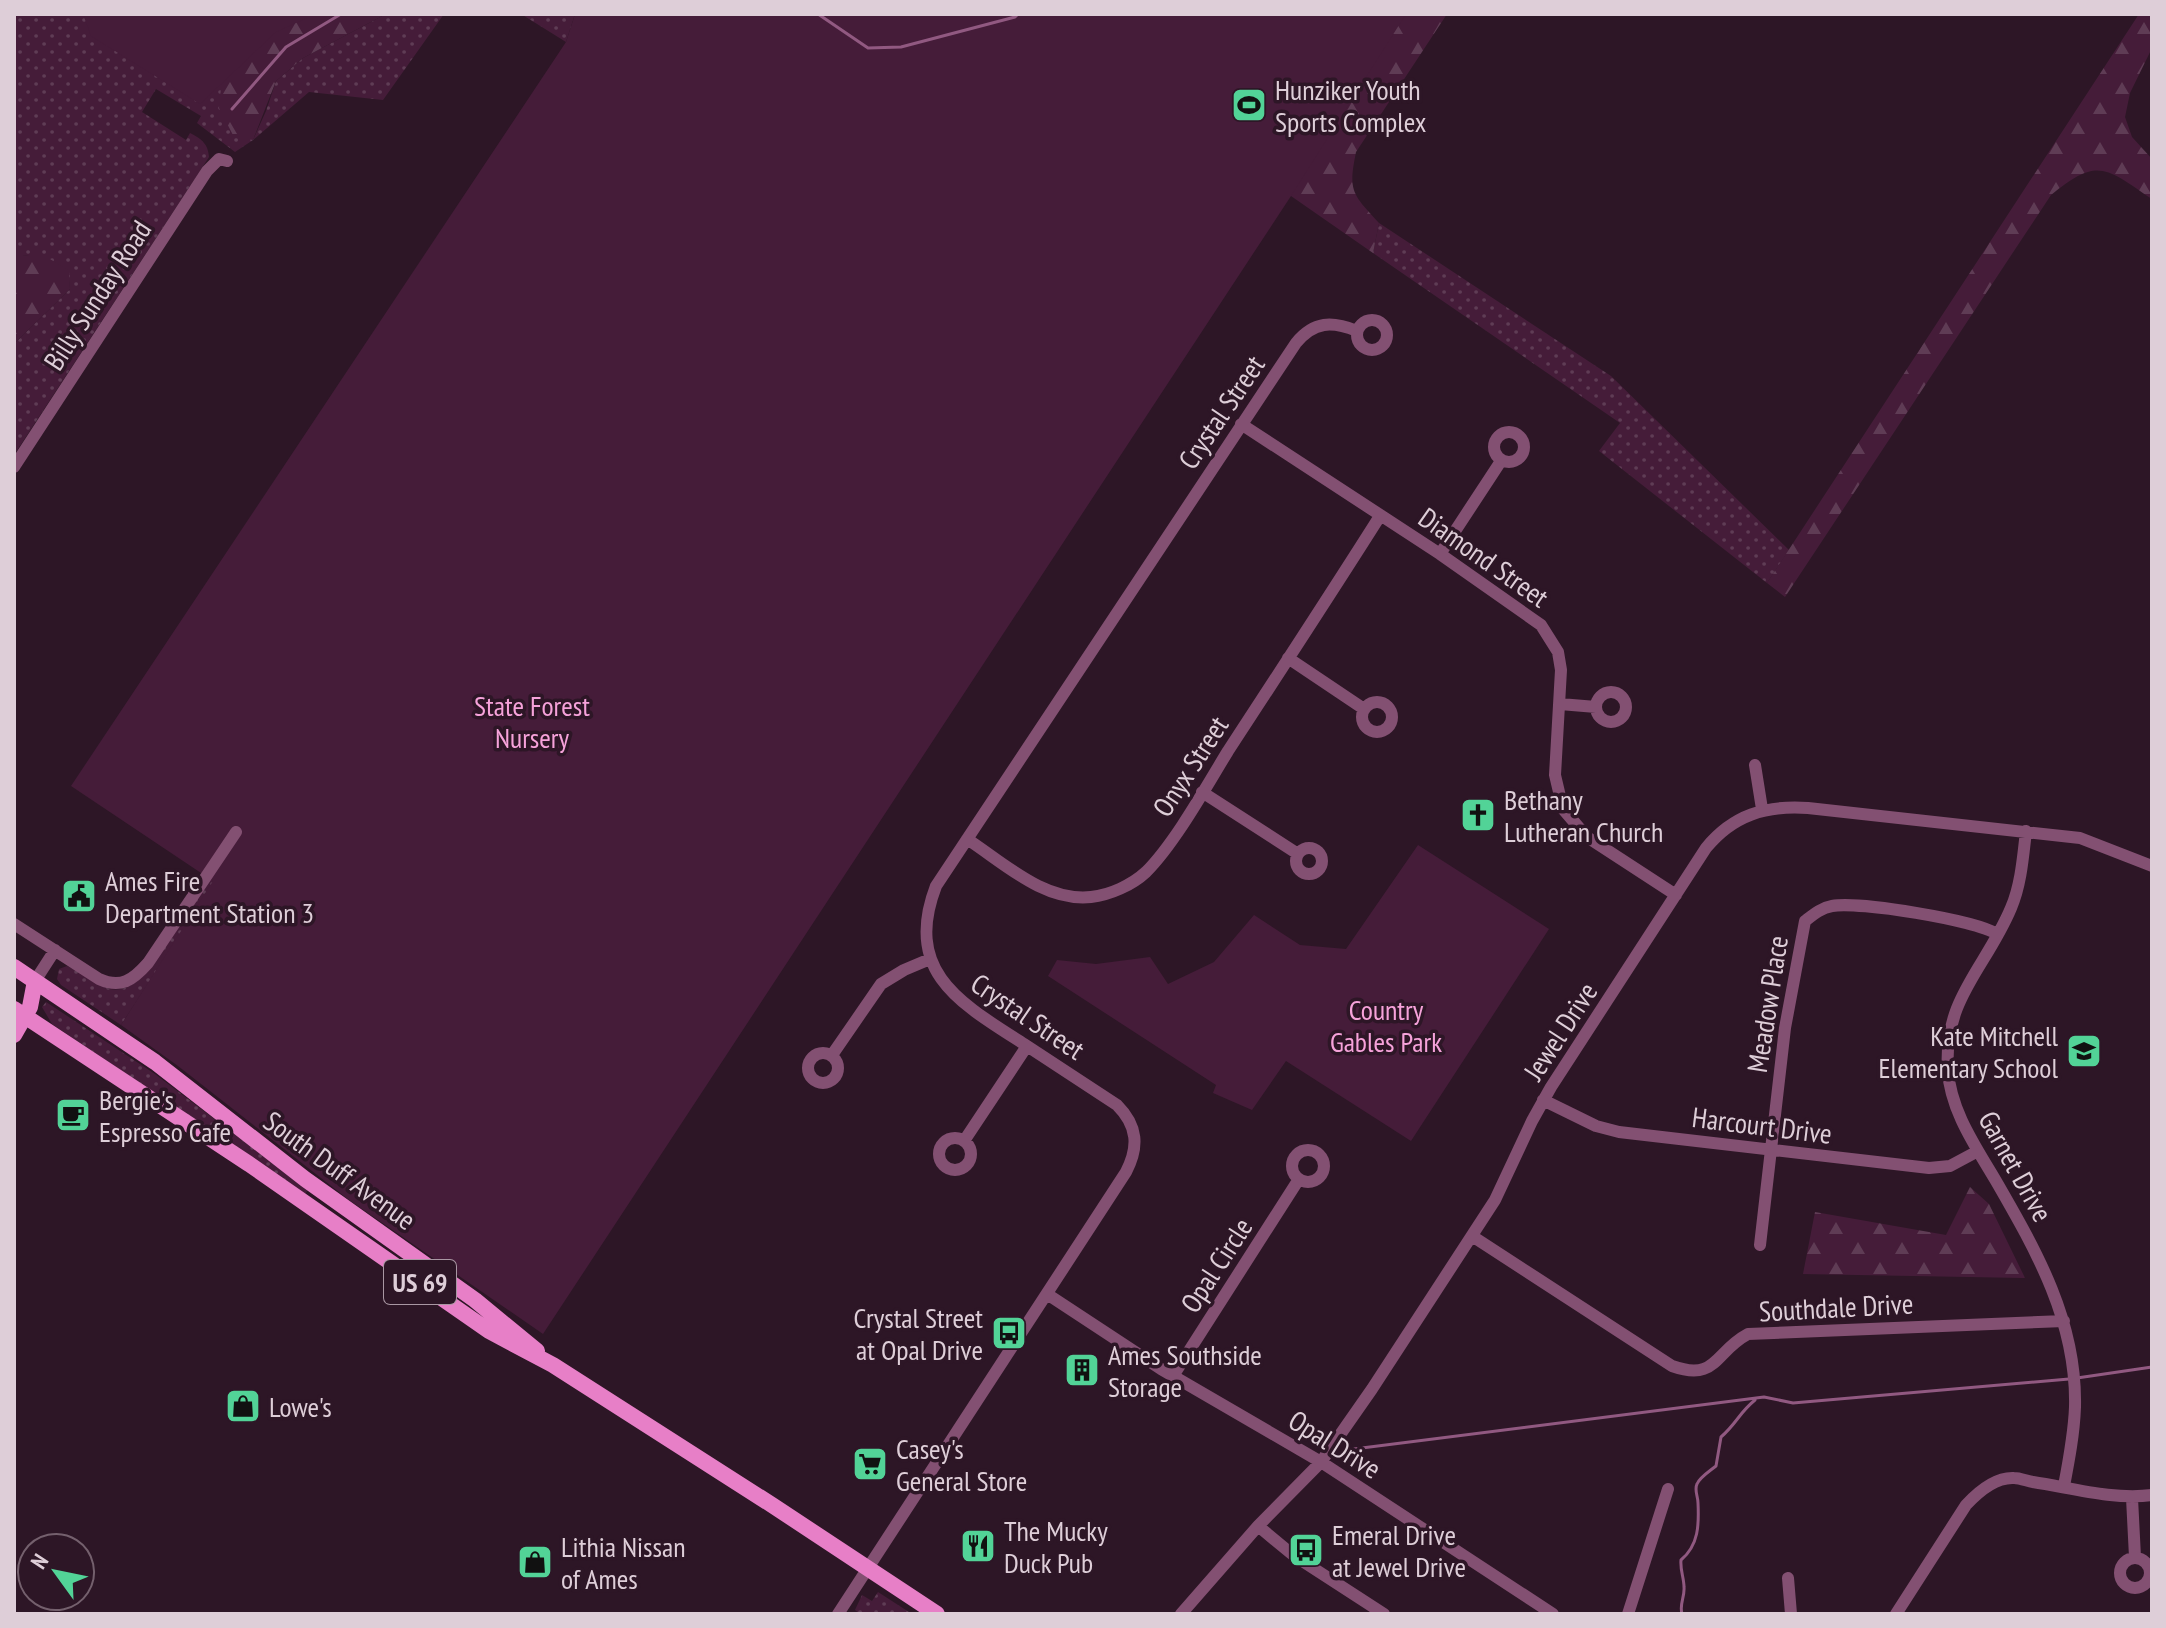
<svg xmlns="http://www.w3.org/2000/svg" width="2166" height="1628" font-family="'PT Sans Narrow',sans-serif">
<defs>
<pattern id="grass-dots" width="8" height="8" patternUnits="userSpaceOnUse" patternTransform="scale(2)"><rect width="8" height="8" fill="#451c39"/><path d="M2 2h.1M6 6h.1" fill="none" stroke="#5f3c55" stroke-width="1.8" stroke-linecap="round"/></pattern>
<pattern id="forest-firs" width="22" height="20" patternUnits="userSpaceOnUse" patternTransform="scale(2)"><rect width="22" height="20" fill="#451c39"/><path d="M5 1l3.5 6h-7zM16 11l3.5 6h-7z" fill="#5f3c55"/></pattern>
</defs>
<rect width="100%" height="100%" fill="#2d1626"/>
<path fill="url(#grass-dots)" d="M14,14H86L222,78L253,140L266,111L276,81L303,58L386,14H444L383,100L309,92L253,140L235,152L197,123L201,116L156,89L142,112L186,140L190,133C202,139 208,144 209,157L14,455V344L70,289L68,270C50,260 35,249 14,259Z
M521,14H575L566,42Z
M1379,223L1611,376L1789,550L1767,583L1599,451L1620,423L1373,253Z
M211,878L215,881L121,1025L61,985L57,979L59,969L67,966C95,978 109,1004 140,979Z
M46,1002L155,1074L308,1190L305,1194L52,1024L42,1007Z
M878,1592L912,1614H860L855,1610L862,1595L872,1601Z"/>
<path fill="url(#forest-firs)" d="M303,14H386L303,58L276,81L253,140L234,137L219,108L222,78L276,27Z
M1006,14H1447L1356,152C1348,191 1352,194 1379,223L1373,253L1291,196Z
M2139,14H2152V48L2130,93L2125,117L2132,137L2152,159V199C2106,168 2098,156 2051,195L1785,597L1767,583Z
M41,254L69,270L70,289L14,344V259L18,256Z
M1970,1187L1989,1204L2025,1278L1803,1274L1815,1212L1946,1235Z"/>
<path fill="#451c39" d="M83,14H307V18L276,32L200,104L91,36Z
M575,14H1406L1291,196L543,1334L349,1200L178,1066L121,1025L213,881L71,786L566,42Z
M1418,845L1549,929L1411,1141L1286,1061L1252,1110L1213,1093L1216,1085L1048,976L1057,960L1096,964L1150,957L1168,984L1214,962L1254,915L1300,945L1346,949Z"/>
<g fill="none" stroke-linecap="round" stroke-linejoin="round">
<path stroke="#915981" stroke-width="3" d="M818,14L868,48L901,47L1015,17L1018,14
M232,109L286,47L341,14
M2077,1378L2152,1367
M1346,1450L1764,1397L1793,1403L2069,1379
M1682,1614C1679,1604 1685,1597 1684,1587C1684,1578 1680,1570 1681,1560C1699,1545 1699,1524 1698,1503C1698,1496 1694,1490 1697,1484C1700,1477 1710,1471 1716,1466L1721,1437C1737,1423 1739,1413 1755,1400"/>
<path stroke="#835072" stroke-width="12" d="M1357 335a15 15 0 1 1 30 0a15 15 0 1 1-30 0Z
M1241,424L1440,554L1541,625L1558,652L1561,670L1555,775L1563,809L1587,837L1676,895
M1494 447a15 15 0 1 1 30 0a15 15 0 1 1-30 0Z
M14,467L207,171L219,159L227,161
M1440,554L1501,461
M1288,658L1364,709
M1596 707a15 15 0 1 1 30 0a15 15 0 1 1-30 0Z
M1362 717a15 15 0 1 1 30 0a15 15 0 1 1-30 0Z
M1560,704L1596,707
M1755,765L1762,809
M1202,792L1298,854
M2026,831C2023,857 2021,885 2011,908C1986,968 1943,998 1948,1070C1950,1110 1976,1147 1996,1181C2037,1252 2077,1322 2075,1407C2074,1434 2069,1460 2064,1486
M967,839C1004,863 1044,902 1091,897C1110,895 1132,885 1146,872C1175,843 1206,787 1228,751C1279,673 1330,595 1380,516
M1296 861a13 13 0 1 1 26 0a13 13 0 1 1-26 0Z
M14,924L99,979C121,989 133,980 148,963L236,832
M35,981L55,950
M808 1068a15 15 0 1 1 30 0a15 15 0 1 1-30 0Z
M832,1055L881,984L904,970L930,959
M1543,1100L1596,1126L1619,1132L1929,1168L1950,1166L1978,1151
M939 1154a16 16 0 1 1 32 0a16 16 0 1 1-32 0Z
M964,1141L1027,1046
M1292 1166a16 16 0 1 1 32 0a16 16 0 1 1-32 0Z
M1472,1236L1672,1366C1717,1382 1714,1352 1748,1334L2064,1321
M1760,1245L1785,1028L1805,921C1814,914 1821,908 1832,906C1858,901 1975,920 1997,934
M1047,1294L1161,1369L1321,1462L1553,1614
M1173,1376L1299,1179
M2132,1498L2135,1557
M1258,1526L1293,1555L1384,1614
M2120 1573a15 15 0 1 1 30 0a15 15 0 1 1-30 0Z
M1788,1578L1791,1614
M838,1614L1126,1172C1139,1147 1138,1126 1117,1105C1086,1085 1055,1064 1024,1044C960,1003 903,972 936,886L1296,343C1314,321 1332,321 1357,331
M1181,1614L1258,1526L1321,1462L1372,1389L1495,1200L1532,1121L1551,1087L1706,848C1733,815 1766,805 1808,808L2080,838L2152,866
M1628,1614L1668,1489
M1896,1614L1966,1505C1978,1492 1995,1477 2014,1478C2020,1478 2027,1481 2033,1482C2072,1488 2113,1500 2152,1495"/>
<path stroke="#e77fc7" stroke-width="16" d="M14,967L155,1062L305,1179L475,1300L537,1351
M14,1009L249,1164L489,1331L553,1365L772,1505L937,1614
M14,1035L30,1007L35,981"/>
</g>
<defs>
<g id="stadium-square" transform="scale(1.8)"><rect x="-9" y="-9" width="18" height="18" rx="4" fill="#52d397" stroke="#2d1626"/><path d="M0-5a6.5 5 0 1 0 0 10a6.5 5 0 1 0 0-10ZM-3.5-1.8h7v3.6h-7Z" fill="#111"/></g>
<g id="church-square" transform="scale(1.8)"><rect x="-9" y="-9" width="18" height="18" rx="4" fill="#52d397" stroke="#2d1626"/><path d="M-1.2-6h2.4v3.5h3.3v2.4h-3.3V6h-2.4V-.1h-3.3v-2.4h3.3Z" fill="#111"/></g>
<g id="civic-square" transform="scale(1.8)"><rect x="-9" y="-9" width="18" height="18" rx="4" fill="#52d397" stroke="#2d1626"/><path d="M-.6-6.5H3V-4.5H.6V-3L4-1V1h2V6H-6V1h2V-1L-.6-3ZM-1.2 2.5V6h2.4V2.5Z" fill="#111"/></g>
<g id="school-square" transform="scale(1.8)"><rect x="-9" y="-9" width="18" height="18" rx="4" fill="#52d397" stroke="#2d1626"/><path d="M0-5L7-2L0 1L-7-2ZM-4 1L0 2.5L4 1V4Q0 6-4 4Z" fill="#111"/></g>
<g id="cafe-square" transform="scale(1.8)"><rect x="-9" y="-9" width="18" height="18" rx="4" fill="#52d397" stroke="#2d1626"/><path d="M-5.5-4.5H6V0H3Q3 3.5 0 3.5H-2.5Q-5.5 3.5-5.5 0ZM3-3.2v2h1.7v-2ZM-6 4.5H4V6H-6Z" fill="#111"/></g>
<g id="bus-square" transform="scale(1.8)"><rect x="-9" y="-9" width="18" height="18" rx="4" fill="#52d397" stroke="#2d1626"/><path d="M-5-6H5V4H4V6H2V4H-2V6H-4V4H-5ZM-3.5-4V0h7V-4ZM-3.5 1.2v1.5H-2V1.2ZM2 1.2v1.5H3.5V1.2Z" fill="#111"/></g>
<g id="building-square" transform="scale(1.8)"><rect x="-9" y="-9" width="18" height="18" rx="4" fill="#52d397" stroke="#2d1626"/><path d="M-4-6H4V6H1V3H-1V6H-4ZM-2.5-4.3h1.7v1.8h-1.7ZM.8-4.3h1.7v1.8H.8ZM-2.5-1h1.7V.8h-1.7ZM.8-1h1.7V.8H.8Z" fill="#111"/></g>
<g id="shop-square" transform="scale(1.8)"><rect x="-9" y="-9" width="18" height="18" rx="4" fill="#52d397" stroke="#2d1626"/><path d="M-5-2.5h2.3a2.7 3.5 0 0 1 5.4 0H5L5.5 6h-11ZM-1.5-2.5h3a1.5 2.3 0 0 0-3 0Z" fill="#111"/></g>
<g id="supermarket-square" transform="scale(1.8)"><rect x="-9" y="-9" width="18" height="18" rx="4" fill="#52d397" stroke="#2d1626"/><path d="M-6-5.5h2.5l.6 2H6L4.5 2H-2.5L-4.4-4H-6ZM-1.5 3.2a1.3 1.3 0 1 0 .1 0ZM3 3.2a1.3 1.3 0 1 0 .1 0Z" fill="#111"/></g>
<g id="restaurant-square" transform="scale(1.8)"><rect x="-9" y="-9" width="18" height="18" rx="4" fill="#52d397" stroke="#2d1626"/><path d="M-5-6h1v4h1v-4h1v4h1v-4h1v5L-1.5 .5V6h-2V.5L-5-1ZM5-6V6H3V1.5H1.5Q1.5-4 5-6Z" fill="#111"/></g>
</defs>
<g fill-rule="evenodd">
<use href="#stadium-square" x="1249" y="105"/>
<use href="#church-square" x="1478" y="815"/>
<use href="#civic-square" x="79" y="896"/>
<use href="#school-square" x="2084" y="1051"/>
<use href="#cafe-square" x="73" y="1115"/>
<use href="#bus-square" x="1009" y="1333"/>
<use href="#building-square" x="1082" y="1370"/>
<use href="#shop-square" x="243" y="1406"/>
<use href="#supermarket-square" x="870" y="1464"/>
<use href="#restaurant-square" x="978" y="1546"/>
<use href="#bus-square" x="1306" y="1550"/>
<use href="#shop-square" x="535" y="1562"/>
</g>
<g text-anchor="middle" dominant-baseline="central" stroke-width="7" stroke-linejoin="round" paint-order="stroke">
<rect fill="#2d1626" stroke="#a997a3" stroke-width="2" x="384" y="1260" width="72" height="44" rx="6"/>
<g font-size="26" font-weight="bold" fill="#deced8">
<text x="420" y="1282">US 69</text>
</g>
<g font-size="28" fill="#deced8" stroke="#2d1626" text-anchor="start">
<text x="1275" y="89">Hunziker Youth<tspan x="1275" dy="32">Sports Complex</tspan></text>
<text x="1504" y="799">Bethany<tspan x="1504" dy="32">Lutheran Church</tspan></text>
<text x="105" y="880">Ames Fire<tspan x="105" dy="32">Department Station 3</tspan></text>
<text x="2058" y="1035" text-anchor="end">Kate Mitchell<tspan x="2058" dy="32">Elementary School</tspan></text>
<text x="99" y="1099">Bergie's<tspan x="99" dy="32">Espresso Cafe</tspan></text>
<text x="983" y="1317" text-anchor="end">Crystal Street<tspan x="983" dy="32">at Opal Drive</tspan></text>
<text x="1108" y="1354">Ames Southside<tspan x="1108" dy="32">Storage</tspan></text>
<text x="269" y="1406">Lowe's</text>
<text x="896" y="1448">Casey's<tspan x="896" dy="32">General Store</tspan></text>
<text x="1004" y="1530">The Mucky<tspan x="1004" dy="32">Duck Pub</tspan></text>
<text x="1332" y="1534">Emeral Drive<tspan x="1332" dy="32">at Jewel Drive</tspan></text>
<text x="561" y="1546">Lithia Nissan<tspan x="561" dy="32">of Ames</tspan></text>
</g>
<g font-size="28" fill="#deced8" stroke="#2d1626">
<text transform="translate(97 295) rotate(-57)">Billy Sunday Road</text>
<text transform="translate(1221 412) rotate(-56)">Crystal Street</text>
<text transform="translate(1484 557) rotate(35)">Diamond Street</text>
<text transform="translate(1190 766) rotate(-57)">Onyx Street</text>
<text transform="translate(1767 1004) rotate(-81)">Meadow Place</text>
<text transform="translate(1028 1016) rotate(34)">Crystal Street</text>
<text transform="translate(1560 1031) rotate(-57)">Jewel Drive</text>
<text transform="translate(1762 1125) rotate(7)">Harcourt Drive</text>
<text transform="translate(2016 1166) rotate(61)">Garnet Drive</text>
<text transform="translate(340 1170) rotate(36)">South Duff Avenue</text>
<text transform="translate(1216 1265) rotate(-57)">Opal Circle</text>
<text transform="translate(1836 1307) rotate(-3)">Southdale Drive</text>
<text transform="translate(1335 1444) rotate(32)">Opal Drive</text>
</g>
<g font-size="28" fill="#f6a2da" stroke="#2d1626">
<text x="532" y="705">State Forest<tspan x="532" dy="32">Nursery</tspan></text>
<text x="1386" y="1009">Country<tspan x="1386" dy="32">Gables Park</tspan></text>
</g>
</g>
<rect width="2166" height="1628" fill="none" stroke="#deced8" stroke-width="32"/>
<g transform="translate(56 1572) rotate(303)"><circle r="38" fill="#2d1626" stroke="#74606d" stroke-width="2"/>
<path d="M0-6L14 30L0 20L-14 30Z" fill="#52d397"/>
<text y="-12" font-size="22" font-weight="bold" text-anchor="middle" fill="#deced8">N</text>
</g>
</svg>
